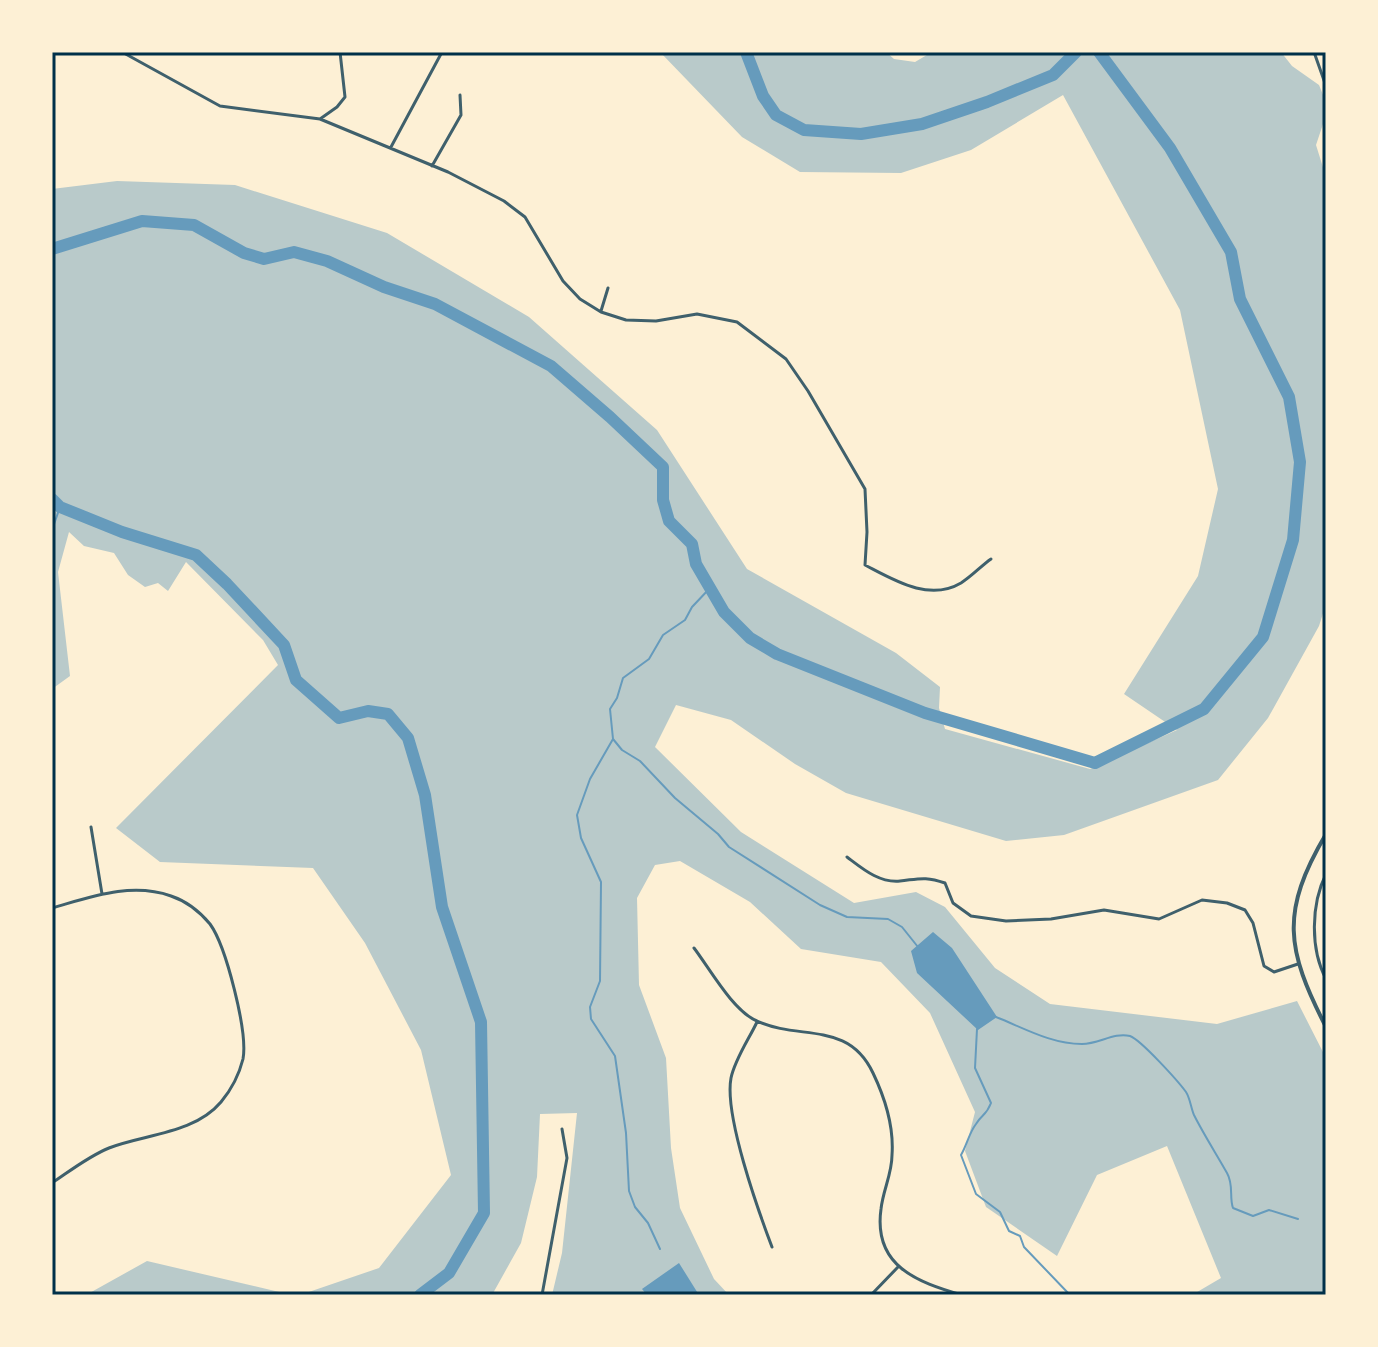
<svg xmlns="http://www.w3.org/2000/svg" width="1378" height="1347" font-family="Barlow,sans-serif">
<rect width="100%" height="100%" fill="#fdf0d5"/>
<path fill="#b9caca" d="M660,52H886L894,59L915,62L932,52H1281L1292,66L1319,85L1326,102V115L1316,145L1326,177V604L1319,626L1268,718L1218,780L1064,835L1006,841L846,793L795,764L731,720L676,705L655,747L741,832L854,903L916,892L945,907L995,968L1050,1004L1217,1024L1297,1001L1326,1058V1295H1192L1221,1278L1167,1146L1097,1175L1057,1256L986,1207L965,1151L975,1112L930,1013L881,962L801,949L750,902L680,861L655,865L637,898L639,985L666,1058L671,1148L680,1208L714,1279L729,1295H552L562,1253L577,1113L540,1114L537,1177L521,1243L492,1295H300L379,1268L451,1175L421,1050L365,943L313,868L160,862L116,828L278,665L263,640L186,562L168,591L158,583L145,587L128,575L114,553L84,546L69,532L58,572L70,676L52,689V189L117,181L235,185L387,233L529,317L657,430L747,569L896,653L940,687L939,708L945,729L1090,769L1177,730L1124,694L1198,576L1218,489L1180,310L1063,95L971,150L901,173L800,172L742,137Z
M147,1261L292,1295H86Z"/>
<path fill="#669bbc" d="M933,932L952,948L997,1017L978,1030L917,973L911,951Z
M679,1263L699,1295H647L642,1289Z"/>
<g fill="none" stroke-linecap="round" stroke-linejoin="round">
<path stroke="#669bbc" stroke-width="2" d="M52,530L60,507
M52,629V647
M613,739L622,750L640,761L675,798L718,834L729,847L820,905L847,917L888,919L902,927L918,947
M996,1017C1024,1028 1051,1044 1082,1044C1099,1044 1114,1032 1130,1036C1141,1040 1178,1081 1186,1092C1190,1098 1191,1108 1194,1115C1204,1135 1217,1155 1227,1173C1234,1185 1229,1197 1233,1208L1253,1216L1269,1210L1298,1219
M977,1029L975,1068L991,1103C986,1116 982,1114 976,1124C969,1133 967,1145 961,1155L976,1194L1000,1212L1009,1231L1020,1236L1024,1247L1070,1295
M660,1249L648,1223L635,1207L629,1191L626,1133L615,1056L591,1019L590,1007L600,981L601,882L581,838L577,815L590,779L613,739L610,709L617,698L623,678L649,659L663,635L685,620L692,607L710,588"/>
<path stroke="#669bbc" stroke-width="12" d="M746,52L763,96L776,115L804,130L861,134L922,124L987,102L1053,75L1076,52
M52,249L142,221L194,225L244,253L264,259L294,252L327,261L384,287L435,304L551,366L610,417L663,467V500L669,521L692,544L696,564L724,612L750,638L777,654L925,713L1095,763L1204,709L1263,637L1293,540L1300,462L1289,397L1240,299L1231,252L1170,148L1099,52
M52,499L60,507L122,532L196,555L227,584L284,645L296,680L339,718L368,711L388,714L408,738L425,795L442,907L481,1022L484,1213L449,1273L420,1295"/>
<path stroke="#3f606c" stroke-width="3" d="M122,52L220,106L320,119L448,172L504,201L525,217L563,281L580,299L601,312L626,320L656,321L697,314L737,322L786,359L808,391L865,489L867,532L865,565C894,580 929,602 961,583C972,576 981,566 991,559
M1314,52L1326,86
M320,119L337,107L345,97L340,52
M391,147L442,52
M432,166L461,115L460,95
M601,311L608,288
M91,827L102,894
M847,857C863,869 879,883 900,881C919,879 925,876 945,883L953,903L971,916L1006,921L1051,919L1104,910L1159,919L1202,900L1227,903L1245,910L1253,923L1264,966L1274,972L1298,964
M1326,874C1311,904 1310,949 1326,979
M52,908C91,897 131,882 171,896C186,901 200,912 210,924C226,946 248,1032 243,1059C239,1075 231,1090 221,1102C194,1134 145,1134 109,1148C89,1156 70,1171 52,1183
M694,948C710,969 733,1011 757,1021C800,1041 848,1020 873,1073C885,1098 894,1127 892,1155C892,1174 883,1190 881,1209C873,1266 917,1282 962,1295
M757,1022C749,1039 735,1059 731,1078C724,1115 758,1210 772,1247
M542,1295L567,1158L562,1129
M871,1295L898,1267"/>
<path stroke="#3f606c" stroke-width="4" d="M1326,834C1280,912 1286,949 1326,1027"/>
</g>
<rect width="1378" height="1347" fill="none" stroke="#fdf0d5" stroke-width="108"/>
<rect x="54" y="54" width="1270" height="1239" fill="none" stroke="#003049" stroke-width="3"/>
</svg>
